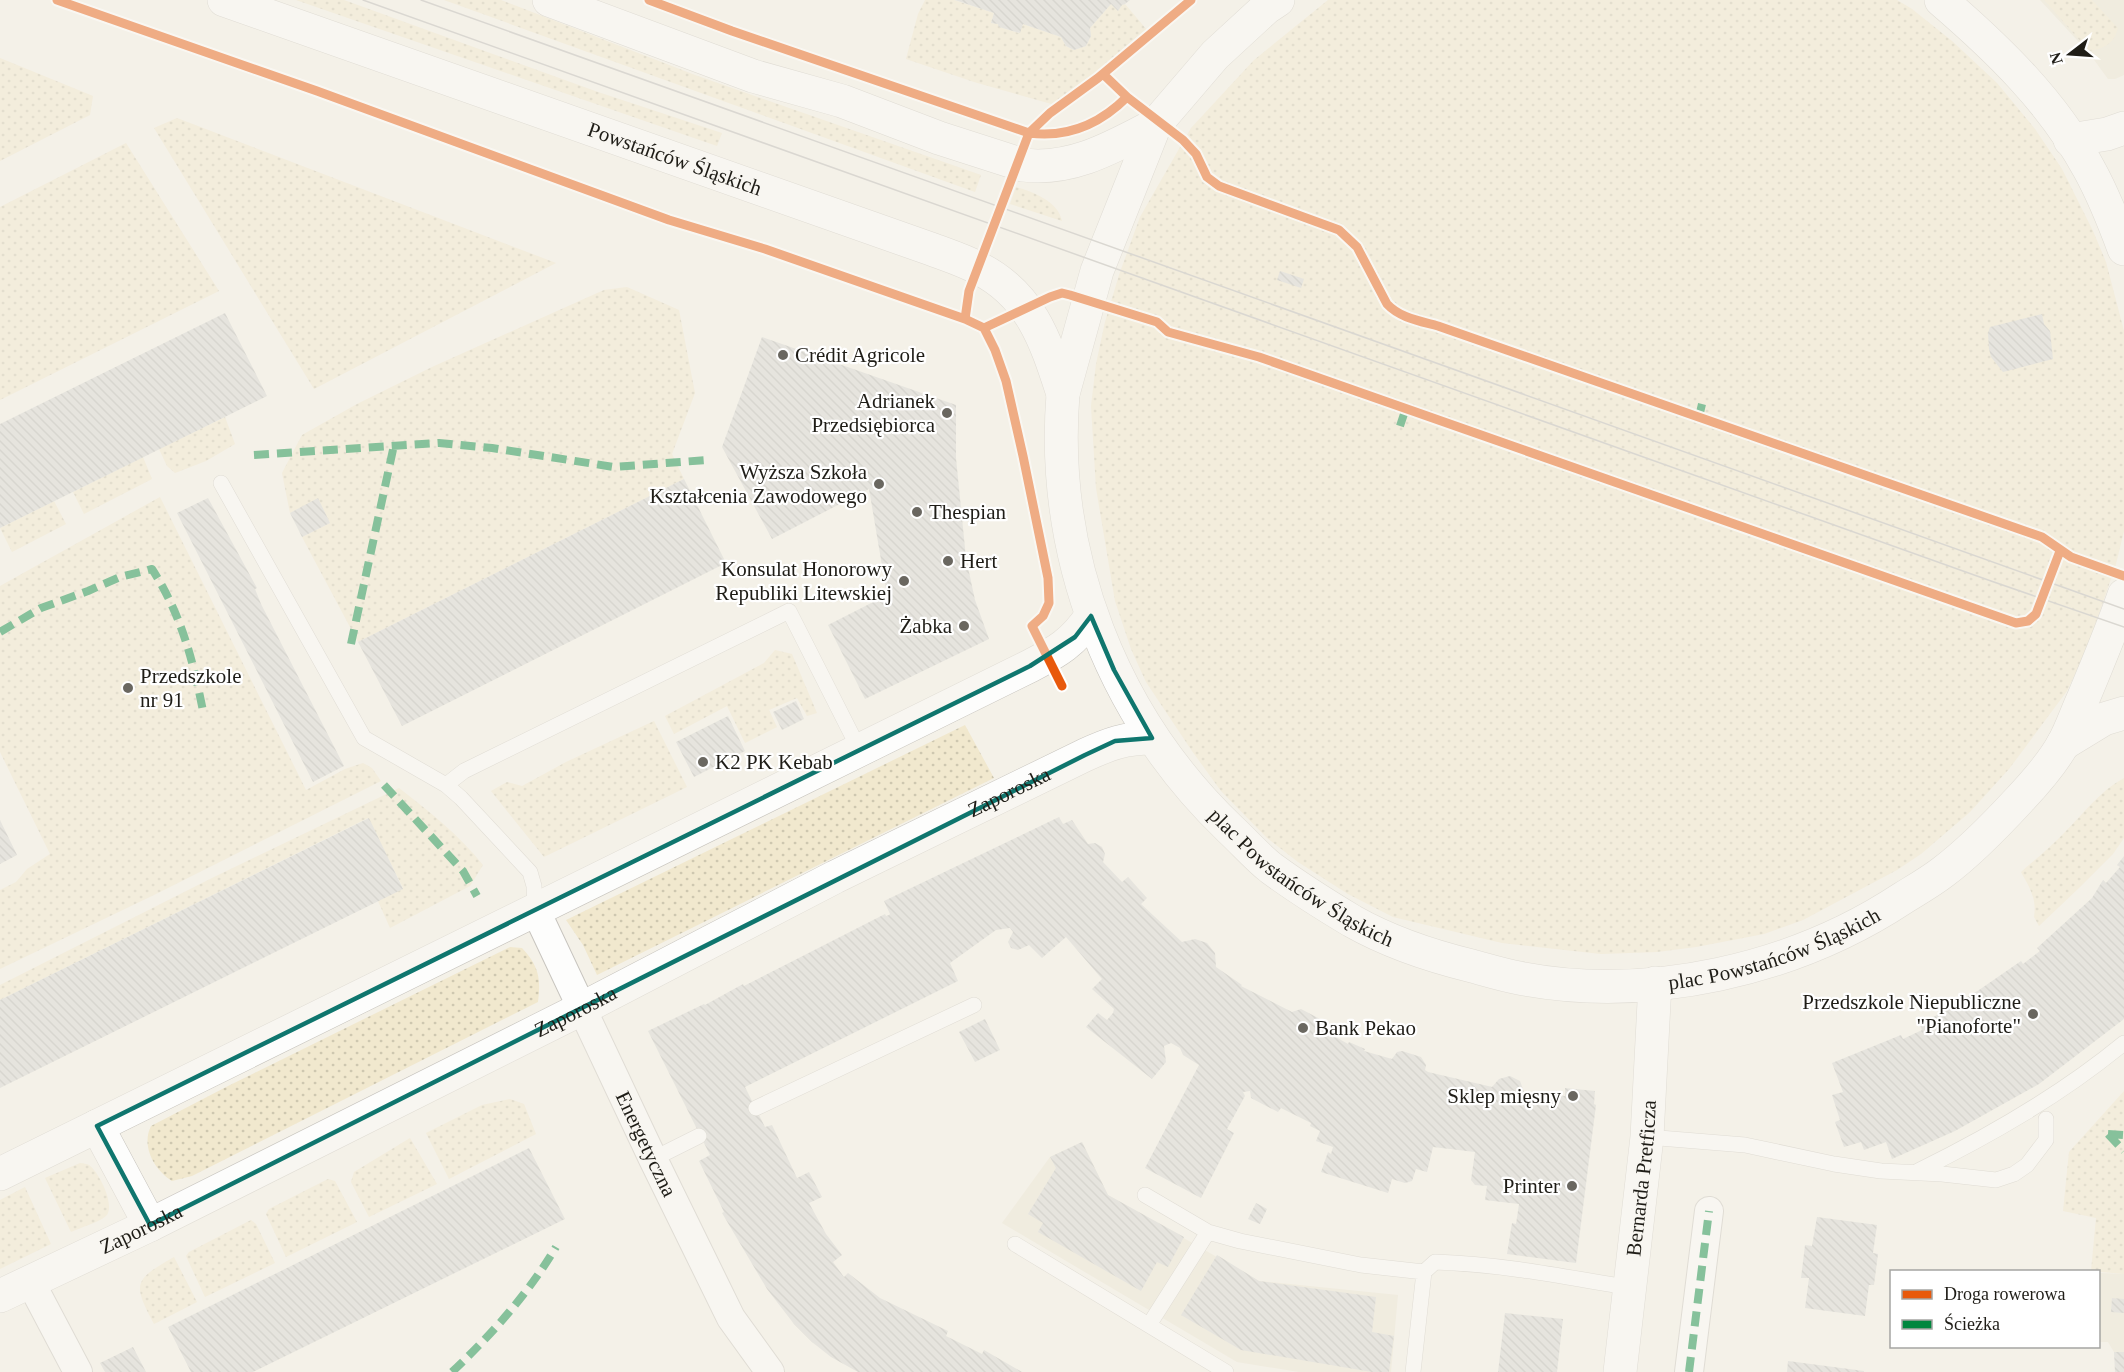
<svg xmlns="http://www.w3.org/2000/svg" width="2124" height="1372" font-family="Georgia,serif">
<defs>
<pattern id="grass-dots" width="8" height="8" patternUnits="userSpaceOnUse" patternTransform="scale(1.5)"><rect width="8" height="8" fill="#f1e8ce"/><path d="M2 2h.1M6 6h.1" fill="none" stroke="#cec7b0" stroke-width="1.8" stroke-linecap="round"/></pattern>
<pattern id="building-back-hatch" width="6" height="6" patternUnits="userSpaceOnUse" patternTransform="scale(1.5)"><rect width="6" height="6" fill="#d4d6d3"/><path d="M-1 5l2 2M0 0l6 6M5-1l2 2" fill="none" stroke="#b6b7b4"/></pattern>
</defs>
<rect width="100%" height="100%" fill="#f4f1e8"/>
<path fill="#ebe6d5" d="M2040,0H2124V75L2115,79H2108L2089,53Z
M1082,1142L1108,1195L1259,1281L1398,1295L1391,1372H1299L1237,1362L1002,1223L1050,1157Z
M2099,1273L2124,1274V1352H2114L2108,1342H2099Z"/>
<path fill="url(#grass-dots)" d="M296,0H344L598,92L722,133L717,146Z
M444,0H501L514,5L695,75L981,175L975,192Z
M925,0H954L994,13L991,23L998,24L999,27L1019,33L1023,24L1061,37L1066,46L1074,50L1086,46L1091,36L1090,28L1111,4L1118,11L1122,5L1125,4L1147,30L1055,105L974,82L906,59L918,14Z
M1328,0H1897L1912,9L1952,41L1997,83L2035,129L2062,169L2093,231L2106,262L2124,331V531L2116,564L2087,649L2067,691L2009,769L1970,812L1921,854L1897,870L1803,920L1764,934L1696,947L1657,952L1601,954L1502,943L1393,917L1348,894L1298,862L1267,838L1221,791L1192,751L1146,682L1131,649L1115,601L1096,488L1091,406L1096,364L1105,322L1119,275L1140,217L1191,128L1254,60Z
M2044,0H2092L2118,28C2114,44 2104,49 2089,51Z
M0,58L93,96L90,115L0,161Z
M177,118L556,263L314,389L154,128Z
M126,143L219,291L0,400V207Z
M1016,187C1033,192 1058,201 1062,221L1010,204Z
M627,287L679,310L695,393L672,454L684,479L358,642L302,537L330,523L318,499L290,513L282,473L302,435L357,404L432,367L604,290Z
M225,417L235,444L206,461L175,473L167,466L159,449Z
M143,457L152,479L84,514L73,492Z
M160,497L306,790L345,769L363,763L372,768L381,781L156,894L0,969V890L16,882L27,869L50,854L0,752V586Z
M54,501L66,524L12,552L0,528Z
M775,650L792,654L817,713L807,716L797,698L769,710L777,727L745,743L727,706L674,734L665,716L764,663Z
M654,721L687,787L544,857L491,791L507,782L522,786L566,762Z
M965,725L994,778L597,975L583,945L566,920Z
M2124,778V838L2113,854L2080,887L2039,926L2034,917C2037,899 2030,888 2021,872C2036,859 2052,846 2066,831C2085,812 2100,791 2124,778Z
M399,788C430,812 459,835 483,865L470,886L390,928L378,901L403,888L368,818L0,1000V985L212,878Z
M510,947L522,948C539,966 541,979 538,1002L192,1176L172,1181C154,1170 141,1146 151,1126L228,1086Z
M2124,1091V1274L2091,1271L2096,1218L2063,1211L2069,1152Z
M510,1099L524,1104L536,1134L449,1179L426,1133L482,1105Z
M410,1138L437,1184L369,1217L351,1182L354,1172Z
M80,1163C81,1163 88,1164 89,1165C99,1172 116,1206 106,1216C98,1223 81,1227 71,1232L45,1178Z
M328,1179L335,1181L357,1222L286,1257L266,1214L269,1209Z
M25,1187L51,1244L0,1269V1200Z
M251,1220L256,1224L275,1263L205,1297L186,1256L189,1252Z
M174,1257L197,1302L154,1324C132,1283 134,1280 174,1257Z"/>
<path fill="url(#building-back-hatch)" d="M955,0H1130L1125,4L1122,5L1118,11L1111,4L1090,28L1091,36L1086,46L1074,50L1066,46L1061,37L1023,24L1020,33L999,27L998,24L991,23L994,13Z
M1280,271L1304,279L1301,288L1277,280Z
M225,313L267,396L0,528V424Z
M2042,314L2044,324L2050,331L2053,359L2003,372L1991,357L1989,349L1988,333L1990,327Z
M762,337L956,405V458L966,558L975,600L989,639L865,699L828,625L887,595L869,489L772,539L722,447Z
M684,479L726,563L402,726L358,642Z
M208,498L257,588L255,589L261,604L344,766L313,782L177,513Z
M318,498L330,523L302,537L290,513Z
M796,701L804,719L782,730L773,712Z
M728,716L745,751L694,777L676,742Z
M1059,817L1063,824L1072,820L1088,844L1095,843L1102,847L1105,854L1103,862L1122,882L1128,877L1147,898L1141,904L1182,942L1195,939L1207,943L1215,953L1216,967L1242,985L1241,986L1292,1012L1301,1009L1320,1019L1322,1025L1320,1028L1348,1044L1349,1042L1365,1049L1364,1051L1392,1059L1397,1052L1402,1051L1421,1057L1426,1065L1425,1070L1428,1072L1488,1086L1492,1087L1499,1079L1510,1076L1520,1081L1524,1092L1565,1096V1088L1595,1091L1594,1104L1596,1105L1576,1263L1507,1254L1512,1223L1516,1224L1519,1204L1485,1200L1487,1186L1475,1185L1471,1180L1475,1152L1433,1147L1427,1172L1416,1169L1412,1181L1405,1183L1392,1179L1388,1193L1321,1172L1328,1152L1331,1154L1333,1147L1316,1141L1320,1131L1310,1126L1311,1123L1281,1108L1278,1112L1251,1098L1250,1091L1243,1092L1245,1096L1227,1129L1234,1133L1201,1198L1145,1168L1199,1065L1183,1055L1180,1048L1171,1043L1164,1046L1166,1062L1152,1079L1086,1027L1098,1013L1107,1020L1113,1013L1114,1009L1092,989L1102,979L1066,937L1042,958L1029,945L1018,950L1011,948L1008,942L1013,932L1010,928L996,930L950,963L958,981L745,1087L765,1127L772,1125L797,1178L809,1172L822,1197L809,1203L826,1234L842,1255L833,1262L844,1277L848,1273L880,1298L948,1331L946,1336L982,1354L984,1350L1022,1372H858L831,1357L812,1342L794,1324L767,1289L722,1213L724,1212L699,1161L710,1155L648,1031L704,1004L705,1005L743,984L744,986L885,914L886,916L889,915L890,914L884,901Z
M369,818L403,889L0,1088V1000Z
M0,820L17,855L0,864Z
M2124,856V1019L2039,1084L1955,1131L1892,1159L1886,1142L1864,1150L1861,1142L1844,1147L1835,1122L1840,1120L1832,1095L1843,1092L1832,1063L1901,1035L1903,1039L1922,1030L1920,1025L1979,990L2021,961L2023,964L2040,951L2037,948L2092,898L2103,880L2106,883L2120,867L2117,865Z
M985,1019L1000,1050L975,1062L959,1032Z
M1082,1142L1108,1195L1184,1237L1168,1267L1157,1262L1141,1291L1038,1232L1043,1223L1028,1214L1056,1168L1050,1157Z
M529,1148L565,1219L253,1372H191L168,1327Z
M1256,1203L1267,1209L1260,1224L1248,1219Z
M1817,1217L1877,1225L1873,1253L1878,1254L1874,1285H1869L1865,1316L1805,1308L1809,1278H1801L1805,1245L1812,1246Z
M1217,1255L1259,1281L1376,1297L1372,1332L1394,1336L1389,1372H1372L1241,1350L1181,1315Z
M2112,1298L2124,1299V1313L2111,1312Z
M1505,1313L1563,1319L1557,1372H1498Z
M133,1347L146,1372H105L100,1363Z
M2114,1352H2124V1372H2115Z
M1788,1361L1864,1371V1372H1787Z"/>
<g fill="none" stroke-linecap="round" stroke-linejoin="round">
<g stroke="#c7c4be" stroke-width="16">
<path id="lane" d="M221,483L364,738L446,785L461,798L530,872L534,886L535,909
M446,785L464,771L789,611L859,749
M756,1108L974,1005
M1647,1137L1745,1145L1834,1164L1881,1171L1942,1174L1996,1180L2014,1174L2027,1165L2046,1140V1119
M653,1159L699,1136
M1918,1171C1991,1135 2061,1095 2124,1043
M1145,1195L1208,1232L1240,1241L1361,1265L1424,1272
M1015,1244L1226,1372
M1149,1325L1208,1232
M1413,1372L1424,1272L1435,1262C1501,1264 1566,1277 1631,1288"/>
</g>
<g stroke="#c7c4be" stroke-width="30">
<g id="street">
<path id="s1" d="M535,909L653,1159L731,1318L770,1372"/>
<path d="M30,1281L78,1372"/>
<path d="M1689,1372L1709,1211"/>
</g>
</g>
<g stroke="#c7c4be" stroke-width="34">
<g id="secondary">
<path id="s2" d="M224,0L931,249C947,255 963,260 978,268C1032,295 1046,342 1063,394"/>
<path d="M549,0L753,76L842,101L939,138L1023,165C1072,171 1113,147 1155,125"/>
<path id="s3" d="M1278,0L1266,8L1215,55L1155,125L1097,271L1063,394C1050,557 1113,717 1230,829C1244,842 1257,857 1271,868C1294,885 1327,906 1352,921C1389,942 1431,956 1472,966C1487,970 1503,975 1519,978C1648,1003 1794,970 1903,898C1916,890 1930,882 1943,872C1971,851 1995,826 2019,800C2035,783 2052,764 2063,744C2071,730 2076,714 2083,699C2097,665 2112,630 2124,595"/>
<path d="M1941,0C1998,49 2053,102 2089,169C2103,194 2114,222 2124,249"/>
<path d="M2070,140L2107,134L2124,128"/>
<path d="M2063,744L2104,719L2124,713"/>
<path d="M97,1126L150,1225"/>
<path d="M0,1174L1030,666C1057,652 1074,642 1091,616"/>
<path id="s4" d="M0,1296L150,1225L581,1009L835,877L1085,755C1109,744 1125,738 1152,738"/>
<path id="s5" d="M1620,1372L1647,1137L1655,983"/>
</g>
</g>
<use href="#lane" stroke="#fdfdfc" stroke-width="15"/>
<use href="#street" stroke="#fdfdfc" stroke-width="28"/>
<use href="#secondary" stroke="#fdfdfc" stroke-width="33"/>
<path stroke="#bab9b7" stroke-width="1.5" d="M363,0L1991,581L2124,627
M421,0L2124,609"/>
<path stroke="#00873e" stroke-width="8" stroke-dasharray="15 8" stroke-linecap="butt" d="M1699,417L1702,404
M1400,426L1406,408
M254,455L439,443L492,448L614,467L707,460
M0,632L41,608L88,591L120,577L152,569C181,614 193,660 203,711
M351,644L394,445
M384,785L463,871L477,896
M2108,1134L2124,1151
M2108,1134L2124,1135
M452,1372C492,1334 528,1294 556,1247
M1689,1372L1709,1211"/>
<g stroke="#fff" stroke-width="13">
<path id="cycleway" d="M57,0L317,91L669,220L765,249L965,319L984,328L995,350L1006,381L1023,456L1048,578L1049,603L1043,616L1032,626L1062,686
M649,0L732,31L1029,133C1067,138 1100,124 1127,97
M1103,74L1127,97L1183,140L1196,154L1207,177L1219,186L1339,230L1357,247L1387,304C1400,318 1420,321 1438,326L2042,537L2071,557L2124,576
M965,319L969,291L1029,133L1050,113L1098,78L1191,0
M984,328L1050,297L1062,293L1070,295L1157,322L1168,332L1259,357L2016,623L2028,621L2036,614L2060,551"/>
</g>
<use href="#cycleway" stroke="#e8590c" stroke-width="9"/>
</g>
<path d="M0 0H2124V1372H0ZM1091,616L1114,670L1152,738L1115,741L1085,755L150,1225L97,1126L1030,666L1075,637Z" fill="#f4f1e8" fill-opacity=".55" fill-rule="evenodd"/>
<path fill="none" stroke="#0f766e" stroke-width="4.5" stroke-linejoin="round" d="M1091,616L1114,670L1152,738L1115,741L1085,755L150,1225L97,1126L1030,666L1075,637Z"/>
<g fill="#6a6760" stroke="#fff" stroke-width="2">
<circle cx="783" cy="355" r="6"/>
<circle cx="947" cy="413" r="6"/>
<circle cx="879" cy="484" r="6"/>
<circle cx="917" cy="512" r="6"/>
<circle cx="948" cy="561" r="6"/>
<circle cx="904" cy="581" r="6"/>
<circle cx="964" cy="626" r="6"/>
<circle cx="128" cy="688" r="6"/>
<circle cx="703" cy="762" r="6"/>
<circle cx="2033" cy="1014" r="6"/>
<circle cx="1303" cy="1028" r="6"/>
<circle cx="1573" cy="1096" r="6"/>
<circle cx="1572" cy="1186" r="6"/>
</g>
<g text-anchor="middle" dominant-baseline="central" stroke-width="4.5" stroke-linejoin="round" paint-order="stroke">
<g font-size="21" fill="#1f1d17" stroke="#fff">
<text stroke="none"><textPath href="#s2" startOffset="478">Powstańców Śląskich</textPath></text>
<text stroke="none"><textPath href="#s4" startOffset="1128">Zaporoska</textPath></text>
<text stroke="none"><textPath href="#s3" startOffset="1029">plac Powstańców Śląskich</textPath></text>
<text stroke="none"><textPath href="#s3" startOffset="1534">plac Powstańców Śląskich</textPath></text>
<text stroke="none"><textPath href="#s4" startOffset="642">Zaporoska</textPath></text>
<text stroke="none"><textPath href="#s1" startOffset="260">Energetyczna</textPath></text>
<text stroke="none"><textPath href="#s5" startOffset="195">Bernarda Pretficza</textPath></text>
<text stroke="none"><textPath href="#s4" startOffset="156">Zaporoska</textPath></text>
</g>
<g font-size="21" fill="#1f1d17" stroke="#fff" text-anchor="end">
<text x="795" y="355" text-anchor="start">Crédit Agricole</text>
<text x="935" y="401">Adrianek<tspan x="935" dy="24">Przedsiębiorca</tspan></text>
<text x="867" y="472">Wyższa Szkoła<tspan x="867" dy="24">Kształcenia Zawodowego</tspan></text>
<text x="929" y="512" text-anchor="start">Thespian</text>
<text x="960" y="561" text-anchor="start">Hert</text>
<text x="892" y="569">Konsulat Honorowy<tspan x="892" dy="24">Republiki Litewskiej</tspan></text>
<text x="952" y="626">Żabka</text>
<text x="140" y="676" text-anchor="start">Przedszkole<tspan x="140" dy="24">nr 91</tspan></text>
<text x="715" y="762" text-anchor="start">K2 PK Kebab</text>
<text x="2021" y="1002">Przedszkole Niepubliczne<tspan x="2021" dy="24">"Pianoforte"</tspan></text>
<text x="1315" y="1028" text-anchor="start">Bank Pekao</text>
<text x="1561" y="1096">Sklep mięsny</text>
<text x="1560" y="1186">Printer</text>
</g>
</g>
<rect x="1890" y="1270" width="210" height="78" fill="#ffffff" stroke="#a5a5a2" stroke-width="1.5"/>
<rect x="1902" y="1290" width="30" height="9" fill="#e8590c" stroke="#a5a5a2" stroke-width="1.5"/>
<text x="1944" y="1300" font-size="18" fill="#1f1d17">Droga rowerowa</text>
<rect x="1902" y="1320" width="30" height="9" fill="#00873e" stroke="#a5a5a2" stroke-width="1.5"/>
<text x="1944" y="1330" font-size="18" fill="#1f1d17">Ścieżka</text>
<g transform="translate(2070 54) rotate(253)" stroke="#ffffff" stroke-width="4.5" paint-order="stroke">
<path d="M0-4.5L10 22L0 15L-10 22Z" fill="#1f1d17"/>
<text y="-9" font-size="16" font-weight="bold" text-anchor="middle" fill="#1f1d17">N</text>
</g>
</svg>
